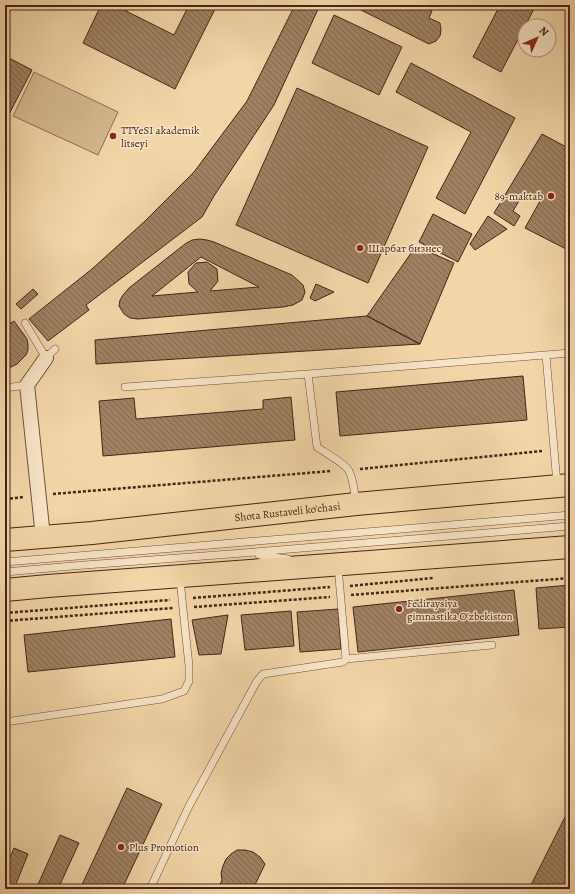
<svg xmlns="http://www.w3.org/2000/svg" width="575" height="894" font-family="Alegreya,serif">
<defs>
<pattern id="building-back-hatch" width="6" height="6" patternUnits="userSpaceOnUse"><rect width="6" height="6" fill="#9f8162"/><path d="M-1 5l2 2M0 0l6 6M5-1l2 2" fill="none" stroke="#836950"/></pattern>
</defs>
<rect width="100%" height="100%" fill="#f3d6a8"/>
<filter id="stains"><feTurbulence type="fractalNoise" baseFrequency=".005" numOctaves="4"/><feColorMatrix values="0 0 0 0 .2 0 0 0 0 .09 0 0 0 0 .02 0 0 0 .5 -.17"/></filter>
<radialGradient id="worn" r=".72"><stop offset=".6" stop-color="#630" stop-opacity="0"/><stop offset="1" stop-color="#630" stop-opacity=".3"/></radialGradient>
<path fill="#d5b88f" stroke="#8c6e53" d="M34,72L118,112L98,155L13,116Z"/>
<path fill="url(#building-back-hatch)" stroke="#442517" fill-rule="evenodd" d="M101,5H129L126,11L174,35L189,5H217L175,89L83,43Z
M295,5H320L274,105L214,196L202,217L86,305L89,310L48,341L29,319L92,269L144,222L194,172L247,101Z
M351,5H419L432,11L429,18L440,23L441,30L440,36L436,41L429,44Z
M500,5H536L501,72L473,57Z
M334,15L402,47L379,95L312,63Z
M5,56L32,70L7,118L5,116Z
M411,63L515,118L465,214L436,198L471,132L396,92Z
M297,88L428,147L368,283L236,225Z
M542,134L570,149V251L525,228L540,201L524,192L513,211L520,216L514,226L494,213Z
M433,214L472,234L458,262L419,242Z
M488,216L507,229L475,250L470,244Z
M200,239L207,240L214,242L292,275L303,285L305,292L302,300L293,305L283,307L138,319L130,318L124,314L119,306L120,300L123,295L129,288L185,244L192,240ZM201,257L259,287L210,291L218,281L217,269L207,262L196,263L188,272L189,284L198,292L152,296Z
M416,246L454,263L420,344L367,316Z
M316,284L334,292L315,301L310,298Z
M33,289L38,294L21,309L16,304Z
M367,316L420,344L96,364L95,340Z
M14,321L22,332L27,339L28,345V350L26,355L17,364L5,370V327Z
M523,376L527,420L340,436L336,392Z
M291,397L295,440L103,456L99,401L134,398L136,419L263,409V400Z
M5,398L8,409L5,410Z
M5,442L7,465H5Z
M570,585V627L539,629L536,588Z
M514,590L519,635L358,652L353,607Z
M338,609L341,649L300,652L297,612Z
M291,611L294,646L245,650L241,615Z
M228,615L221,654L199,655L192,620Z
M171,619L175,657L28,672L24,635Z
M127,788L162,804L122,889H80Z
M570,807V889H529Z
M60,835L79,843L58,889H36Z
M14,848L28,854L14,889H10L5,887V869Z
M237,850H245L253,852L260,857L265,864L253,889H218L222,880L221,873L223,866L226,859L231,854Z"/>
<g fill="none" stroke-linecap="round" stroke-linejoin="round">
<g stroke="#70513b" stroke-width="8">
<path id="service" d="M25,323L46,358L55,349
M546,355L557,484
M308,374L317,447C324,452 346,464 349,471C354,481 354,492 356,502
M125,387L308,374L570,353
M5,388L27,385
M259,555L288,559
M5,562L570,515
M5,572L72,566L243,553L570,526
M346,659L492,645
M5,722L162,699L184,691L189,681V666L182,599L180,578
M150,889L188,808L257,681L263,674L343,662L346,659L338,566"/>
</g>
<g stroke="#70513b" stroke-width="16">
<path id="minor" d="M43,537L27,385L46,358"/>
</g>
<g stroke="#442517" stroke-width="24">
<g id="primary">
<path id="s1" d="M5,540L92,533L356,504L570,485"/>
<path d="M5,590L48,586L570,547"/>
</g>
</g>
<path stroke="#442517" stroke-width="2.5" stroke-dasharray="3 2" stroke-linecap="butt" d="M360,469L542,451
M53,494L331,471
M5,499L24,497
M350,586L433,578
M351,595L570,578
M193,598L330,587
M194,607L330,597
M5,613L170,600
M5,621L173,608"/>
<use href="#service" stroke="#f7e4c6" stroke-width="7"/>
<use href="#minor" stroke="#f7e4c6" stroke-width="14"/>
<use href="#primary" stroke="#f3d6a8" stroke-width="22"/>
</g>
<g fill="#8f2418" stroke="#f7e4c6" stroke-width="1.5">
<circle cx="113" cy="136" r="4"/>
<circle cx="551" cy="196" r="4"/>
<circle cx="360" cy="248" r="4"/>
<circle cx="399" cy="609" r="4"/>
<circle cx="121" cy="847" r="4"/>
</g>
<g text-anchor="middle" dominant-baseline="central" stroke-width="3" stroke-linejoin="round" paint-order="stroke">
<g font-size="11" fill="#442517" stroke="#f7e4c6" text-anchor="start">
<text x="121" y="130">TTYeSI akademik<tspan x="121" dy="13">litseyi</tspan></text>
<text x="543" y="196" text-anchor="end">89-maktab</text>
<text x="368" y="248">Шарбат бизнес</text>
<text x="407" y="603">Fediraysiya<tspan x="407" dy="13">gimnastika O'zbekiston</tspan></text>
<text x="129" y="847">Plus Promotion</text>
</g>
<g font-size="11" fill="#442517" stroke="#f7e4c6">
<text stroke="none"><textPath href="#s1" startOffset="284">Shota Rustaveli ko'chasi</textPath></text>
</g>
</g>
<rect width="575" height="894" fill="none" stroke="#f3d6a8" stroke-width="20"/>
<rect x="6" y="6" width="563" height="882" fill="none" stroke="#442517" stroke-width="2"/>
<rect x="10" y="10" width="555" height="874" fill="none" stroke="#442517"/>
<g transform="translate(537 38) rotate(45)"><circle r="19" fill="#f7e4c6" stroke="#af9880"/>
<path d="M0-3L7 15L0 10L-7 15Z" fill="#8f2418"/>
<text y="-6" font-size="11" font-weight="bold" text-anchor="middle" fill="#442517">N</text>
</g>
<rect width="100%" height="100%" filter="url(#stains)"/>
<rect width="100%" height="100%" fill="url(#worn)"/>
</svg>
